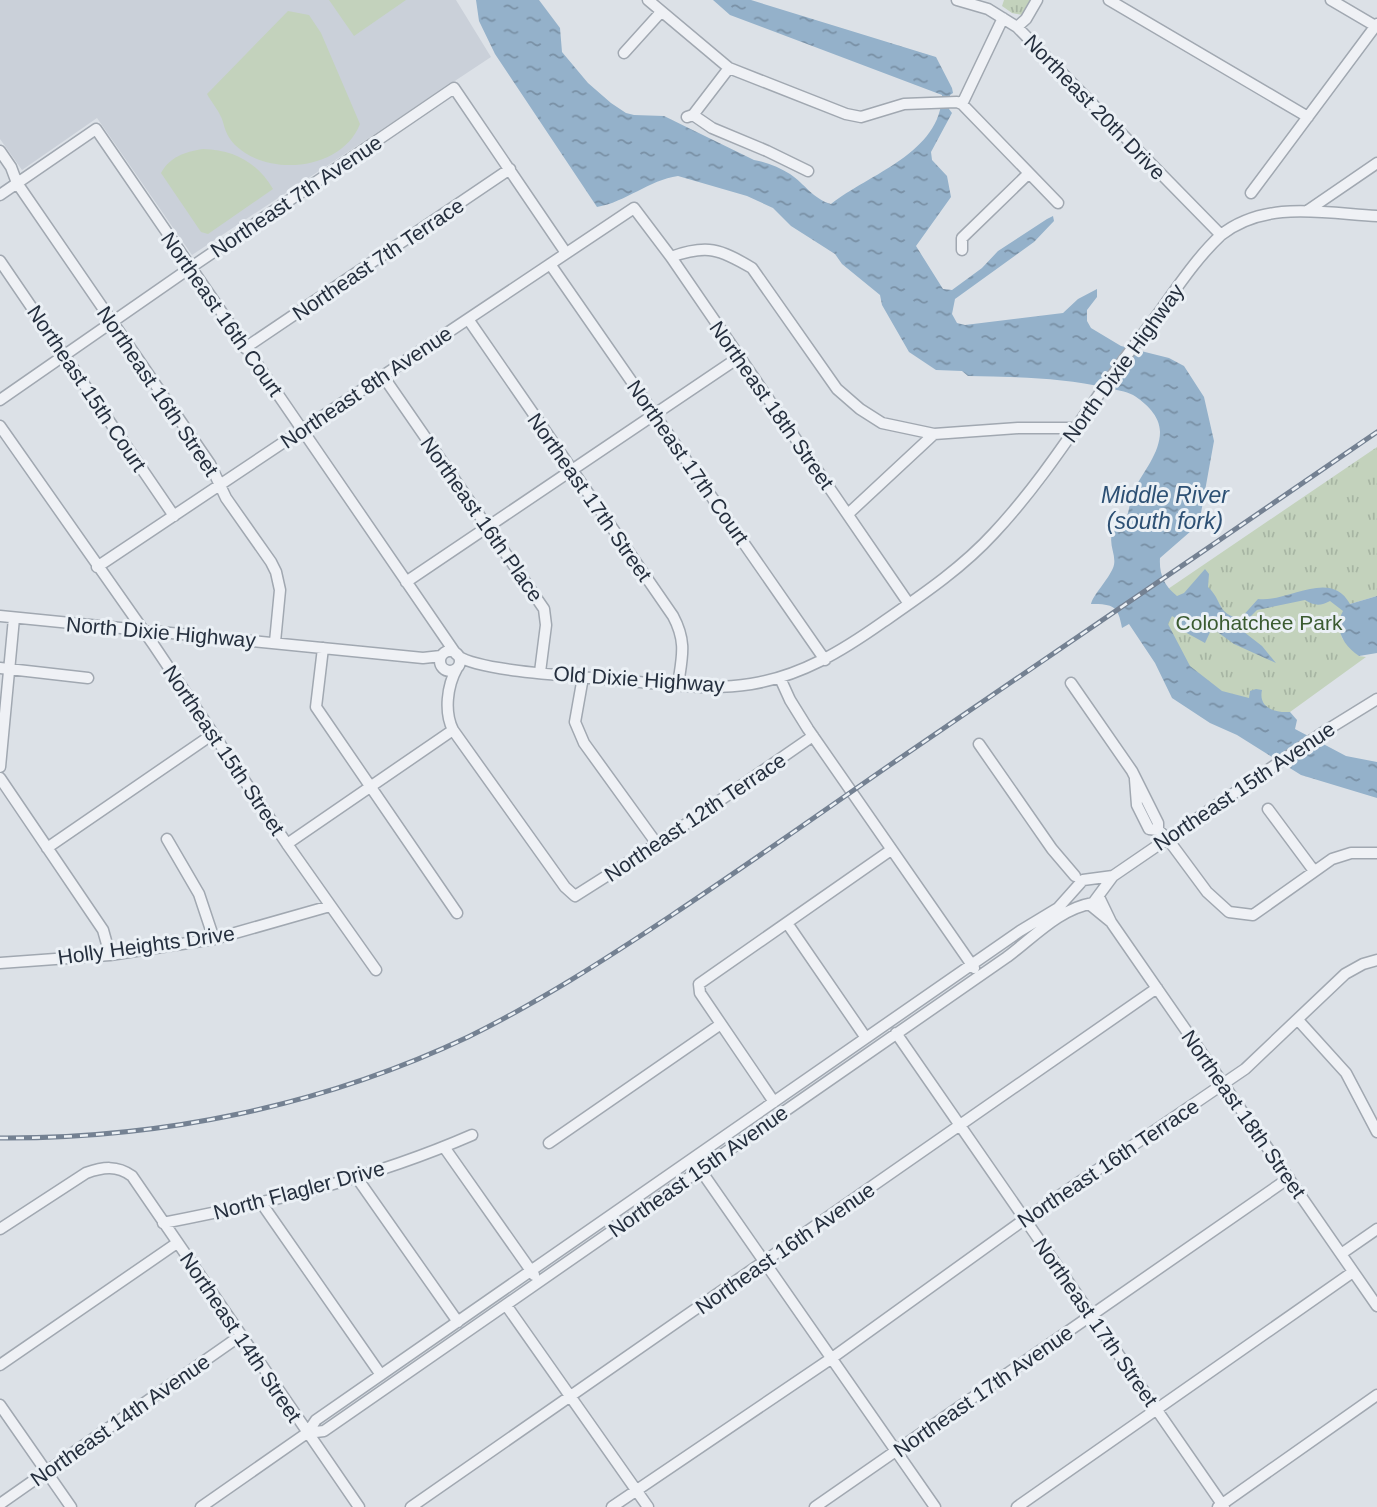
<svg xmlns="http://www.w3.org/2000/svg" width="1377" height="1507" font-family="Helvetica,sans-serif">
<defs>
<pattern id="park-tufts" width="24" height="20" patternUnits="userSpaceOnUse" patternTransform="scale(1.75)"><rect width="24" height="20" fill="#c3d2bc"/><path d="M3 7l-1-3M5 7V3M7 7l1-3M15 17l-1-3M17 17v-4M19 17l1-3" fill="none" stroke="#a7b5a3"/></pattern>
<pattern id="water-ripples" width="26" height="14" patternUnits="userSpaceOnUse" patternTransform="scale(1.75)"><rect width="26" height="14" fill="#94b1ca"/><path d="M2 4q2-2 4 0t4 0M15 11q2-2 4 0t4 0" fill="none" stroke="#7990a5"/></pattern>
</defs>
<rect width="100%" height="100%" fill="#dce1e7"/>
<path fill="#cad0d9" d="M0,0H456L491,57L192,255L97,118L22,170L0,139Z"/>
<path fill="#c3d2bc" d="M329,0H406L354,36Z
M288,11L309,15L321,33L360,124C342,170 269,178 235,145C228,138 225,130 223,122C220,112 212,103 207,94Z
M203,149C234,150 257,162 273,189L208,234L201,232L161,173C170,157 184,152 203,149Z"/>
<path fill="url(#park-tufts)" d="M1004,0H1032L1022,15L1012,13L1002,6Z
M1377,447V596L1350,604L1339,620L1342,638L1359,656L1366,657L1290,712L1279,713L1212,690L1182,670L1159,624L1165,591Z"/>
<path fill="url(#water-ripples)" d="M476,0H539L560,28L562,52L588,83L611,103L626,113L634,115L664,116L754,160C766,162 779,167 790,174C805,184 813,199 831,204C869,174 941,153 942,95L730,15L713,0H751L936,57L952,88L953,93L950,95L949,109L952,113L931,152L932,160L947,176L951,197L916,246L943,289L952,290L982,268L998,251L1047,219L1053,216L1054,221L1034,242L955,299L952,314L957,323L965,325L1063,313L1078,299L1097,289V297L1087,310V321L1091,328L1121,346L1169,358L1184,366L1204,397L1214,441L1199,524L1160,558C1159,574 1164,586 1177,596L1184,593L1205,569L1209,574L1208,587C1223,601 1216,613 1240,619L1258,599C1288,603 1330,568 1350,604L1377,596V653L1359,656C1344,646 1333,629 1343,611L1330,601C1321,606 1314,606 1305,600L1257,610L1249,618L1251,626L1244,632L1262,646L1276,663L1234,644L1212,628L1205,643L1185,632L1179,620L1172,616L1168,624L1190,666L1222,691L1249,698L1250,691L1256,689L1262,690C1258,708 1275,713 1290,712L1297,720L1295,729L1346,756L1377,762V798L1301,775L1237,735L1210,723L1172,698L1155,663L1129,624L1122,628C1118,606 1114,604 1091,604C1093,595 1108,580 1113,568C1118,556 1107,544 1113,532C1116,526 1123,522 1127,516C1130,508 1130,498 1134,490C1143,472 1160,453 1160,432C1160,416 1146,403 1133,395C1126,391 1115,390 1107,388C1061,377 1015,377 968,376L962,371L936,370L909,352L882,305L880,295L842,264L835,254L791,226L773,208L747,196L678,176C649,180 626,202 597,207L495,54L479,21Z"/>
<g fill="none" stroke-linecap="round" stroke-linejoin="round">
<g stroke="#a1a8b1" stroke-width="13">
<path id="minor" d="M648,0L729,68L846,114L861,117L904,104L957,102L962,104
M957,0L988,9L1017,27L1221,235
M1109,0L1308,117
M1331,0L1377,27
M1017,27L1026,19L1037,0
M624,53L661,12
M962,104L1058,203
M962,104L1003,18
M693,115L712,128L767,151L808,171
M687,117L693,115L729,68
M0,151L11,167L17,183L210,464L226,498L271,562L276,572L280,590L275,642
M1251,193L1377,24
M0,195L96,129L456,654
M1307,211L1377,163
M962,250V238L1028,174
M671,257C707,244 720,249 752,268L837,389L860,409L882,423L934,434L1018,428H1075
M0,261L174,516
M550,264L825,660
M468,319L673,616C687,642 682,657 678,685
M245,348L510,169
M383,376L544,609L546,625L540,672
M0,400L190,268L454,88L566,253
M0,426L153,644L287,844L376,970
M848,514L934,434
M97,567L634,208L671,257L909,604
M406,582L738,358
M0,616L423,658L441,656
M323,648L316,707L457,913
M440 661a10 10 0 1 1 20 0a10 10 0 1 1-20 0Z
M458,656C481,672 587,677 619,680C662,684 708,691 751,684C801,676 842,651 883,622C922,595 962,568 994,533C1052,471 1094,396 1146,330C1170,299 1192,262 1221,235C1265,200 1324,213 1377,216
M0,668L88,678
M457,668C447,686 444,712 453,730L565,887L575,896L657,844L813,736
M583,677L575,722L584,743L657,844
M780,678L790,700L808,729L974,968
M1071,683L1132,771L1158,823V830
M979,744L1052,849L1075,876
M0,767L14,618
M0,778L103,930L110,955
M1135,779L1137,805L1149,829L1158,830L1167,838L1207,892L1229,912L1253,915L1332,859L1351,853H1377
M1268,809L1314,871
M167,839L199,894L214,939
M287,844L453,730
M47,848L213,734
M1089,904L1111,922L1099,897
M1111,922L1377,1306
M787,923L866,1038
M0,963L110,955L214,939L330,906
M1298,1020L1346,1073L1377,1132
M896,1033L1224,1507
M774,1102L700,993L699,984L891,850
M549,1143L721,1024
M444,1147L534,1275
M697,1165L935,1507
M357,1178L458,1322
M262,1204L381,1375
M163,1223C271,1202 371,1179 472,1135
M0,1229L86,1173C103,1167 117,1165 132,1176L359,1507
M1341,1254L1377,1229
M506,1305L648,1507
M0,1365L177,1243
M0,1405L71,1507
M307,1433L324,1431L1007,957C1035,936 1059,909 1093,903L1113,876L1322,733L1377,699
M0,1504L240,1336
M201,1507L307,1433L316,1420L1020,931L1058,908L1083,880L1113,876
M411,1507L1157,988
M612,1507L832,1358L1025,1219L1245,1069L1345,974L1363,964L1377,960
M815,1507L1289,1178
M1017,1507L1353,1272
M1218,1507L1377,1395"/>
</g>
<use href="#minor" stroke="#eff1f5" stroke-width="10"/>
<g stroke="#748192" stroke-width="5">
<path id="rail" d="M0,1138C161,1139 322,1106 468,1037C539,1002 606,959 672,915C744,867 815,817 887,767C1050,656 1214,544 1377,432"/>
</g>
<use href="#rail" stroke="#ebf0f5" stroke-width="2.5" stroke-dasharray="8" stroke-linecap="butt"/>
</g>
<g text-anchor="middle" dominant-baseline="central" stroke-width="6" stroke-linejoin="round" paint-order="stroke">
<g font-size="21" fill="#252f3e" stroke="#ebf0f5">
<text transform="translate(1095 107) rotate(46)">Northeast 20th Drive</text>
<text transform="translate(296 196) rotate(-34)">Northeast 7th Avenue</text>
<text transform="translate(378 259) rotate(-34)">Northeast 7th Terrace</text>
<text transform="translate(222 314) rotate(55)">Northeast 16th Court</text>
<text transform="translate(1123 363) rotate(-54)">North Dixie Highway</text>
<text transform="translate(366 387) rotate(-34)">Northeast 8th Avenue</text>
<text transform="translate(87 388) rotate(56)">Northeast 15th Court</text>
<text transform="translate(158 391) rotate(56)">Northeast 16th Street</text>
<text transform="translate(772 405) rotate(55)">Northeast 18th Street</text>
<text transform="translate(688 462) rotate(55)">Northeast 17th Court</text>
<text transform="translate(590 497) rotate(55)">Northeast 17th Street</text>
<text transform="translate(482 519) rotate(55)">Northeast 16th Place</text>
<text transform="translate(161 632) rotate(5)">North Dixie Highway</text>
<text transform="translate(639 679) rotate(4)">Old Dixie Highway</text>
<text transform="translate(224 750) rotate(56)">Northeast 15th Street</text>
<text transform="translate(1244 786) rotate(-34)">Northeast 15th Avenue</text>
<text transform="translate(695 817) rotate(-34)">Northeast 12th Terrace</text>
<text transform="translate(146 945) rotate(-8)">Holly Heights Drive</text>
<text transform="translate(1244 1114) rotate(55)">Northeast 18th Street</text>
<text transform="translate(1108 1163) rotate(-34)">Northeast 16th Terrace</text>
<text transform="translate(698 1171) rotate(-35)">Northeast 15th Avenue</text>
<text transform="translate(299 1190) rotate(-15)">North Flagler Drive</text>
<text transform="translate(785 1248) rotate(-35)">Northeast 16th Avenue</text>
<text transform="translate(1096 1322) rotate(55)">Northeast 17th Street</text>
<text transform="translate(241 1337) rotate(56)">Northeast 14th Street</text>
<text transform="translate(983 1391) rotate(-35)">Northeast 17th Avenue</text>
<text transform="translate(120 1420) rotate(-35)">Northeast 14th Avenue</text>
</g>
<g font-size="21" fill="#3b5b31" stroke="#ebf0f5">
<text x="1259" y="622">Colohatchee Park</text>
</g>
<g font-size="23" font-style="italic" fill="#2d5074" stroke="#ebf0f5">
<text x="1165" y="495">Middle River<tspan x="1165" dy="26">(south fork)</tspan></text>
</g>
</g>
</svg>
